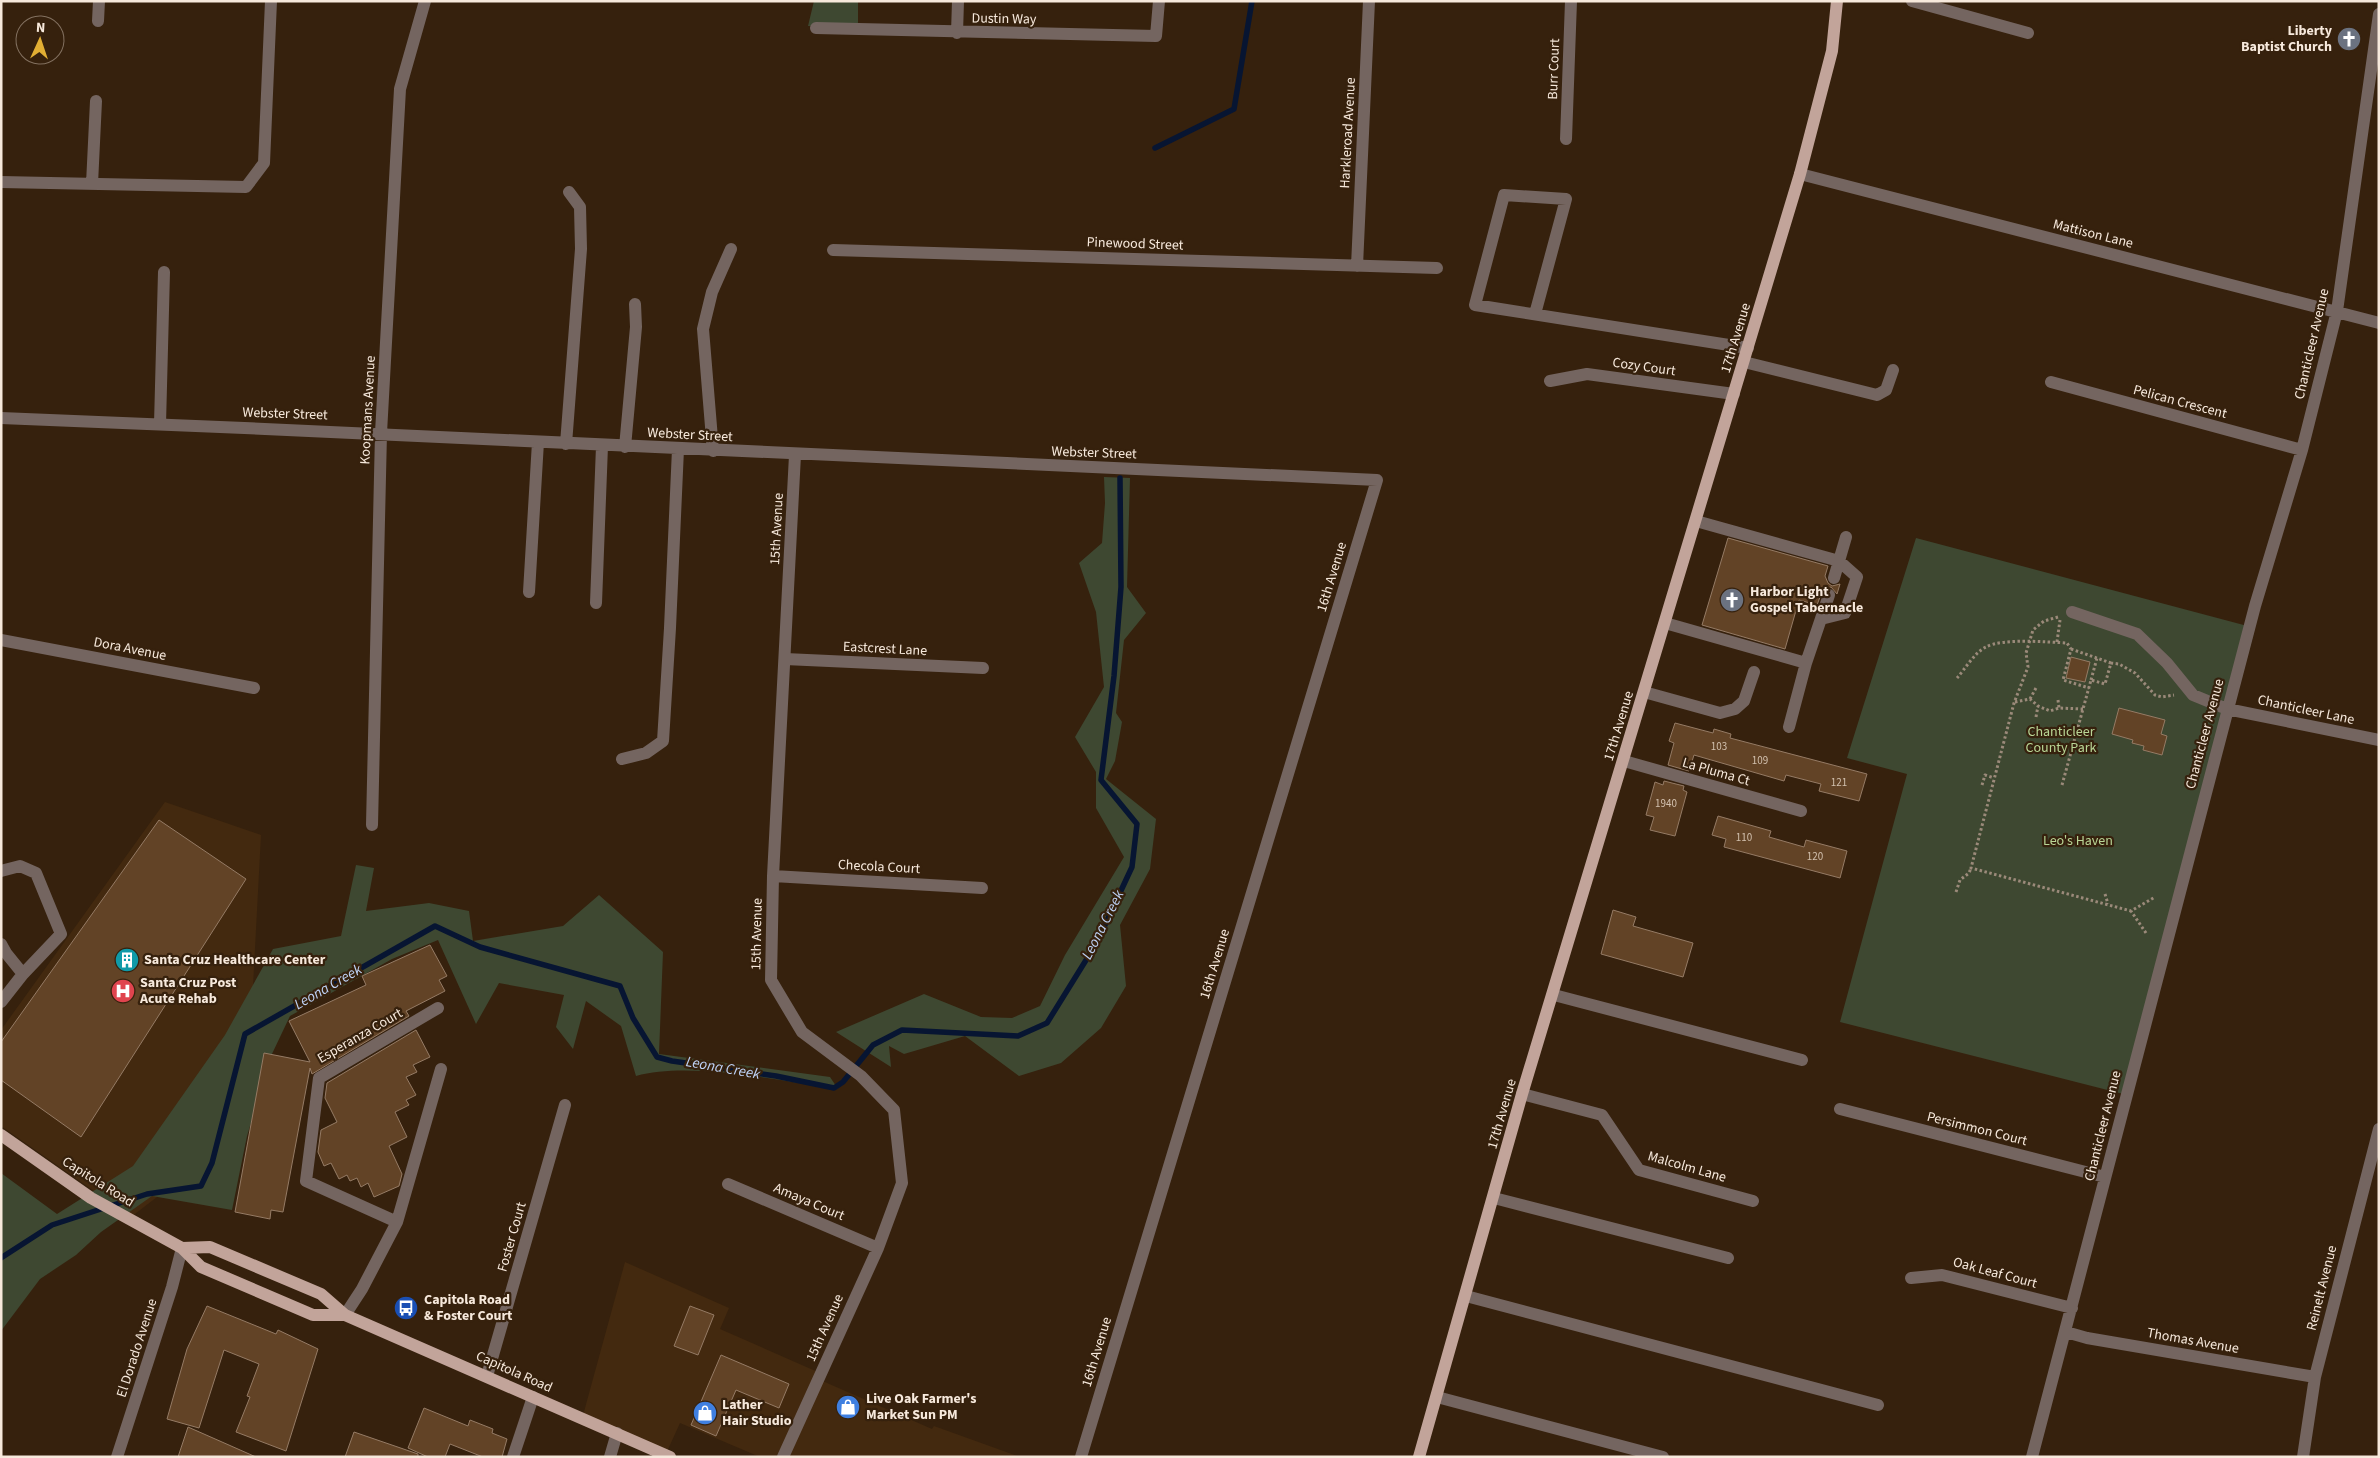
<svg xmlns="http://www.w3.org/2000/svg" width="2380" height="1458" font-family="'Source Sans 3',sans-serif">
<rect width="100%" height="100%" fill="#36210d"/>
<path fill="#43290f" d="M165,802L261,835L253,986L170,1187L131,1217L1,1126V1030Z
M625,1262L729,1308L720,1329L820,1373L818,1379L932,1429L934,1426L1020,1457H760L680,1423L665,1456L582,1419Z"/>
<path fill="#3e4831" d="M814,1H858V28L808,26Z
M1104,477L1130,478L1127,587L1146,613L1124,640L1116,713L1122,722L1115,761L1106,779L1156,819L1150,869L1120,925L1126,986L1101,1028L1061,1063L1019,1076L965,1036L904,1054L889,1046L891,1067L836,1032L924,994L981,1017L1012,1018L1040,1006L1065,955L1124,857L1096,808V772L1075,737L1104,687L1096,612L1079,563L1102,543L1105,503Z
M1916,538L2255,628L2131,1096L1840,1022L1907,774L1847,758Z
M356,865L374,868L366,911L429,903L469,911L473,941L563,926L599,895L663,952L659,1054L830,1077L838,1089C781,1081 690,1061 636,1076L621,1026L586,1001L573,1049L556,1027L564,995L499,983L476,1024L438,940L392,959L290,1016L271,1056L247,1136L232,1210L152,1196L101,1232L76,1255L40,1279L1,1331V1173L57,1214L133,1166L225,1035L273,949L341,936Z"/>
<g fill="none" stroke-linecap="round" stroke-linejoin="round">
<path stroke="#071532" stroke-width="5.5" d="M1155,148L1234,109L1252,1
M1,1258L52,1225L147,1194L201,1186L212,1163L245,1034L435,926L480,947L620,986L633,1018L657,1057L672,1061L776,1076L834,1088L843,1082L873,1045L902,1030L1018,1036L1047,1023L1096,944L1132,867L1137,824L1101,780L1114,676L1121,587L1120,478"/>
</g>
<path fill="#624326" stroke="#957b65" d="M1728,538L1828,566L1825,576L1828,583L1832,586L1840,584L1837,594L1831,587L1823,589L1817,605L1799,600L1785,649L1702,625Z
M2071,657L2090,662L2085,682L2066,678Z
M2119,708L2165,720L2161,734L2167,736L2162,755L2143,750L2144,746L2132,743L2133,740L2112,734Z
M1675,723L1713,733L1714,729L1731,734L1730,738L1867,774L1859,801L1819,791L1821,784L1786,775L1784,781L1694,755L1689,771L1668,765L1674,743L1669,741Z
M1664,781L1684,786L1683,790L1687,792L1675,836L1650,830L1654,817L1646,815L1655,782L1663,785Z
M1718,816L1771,831L1769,837L1804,847L1806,840L1847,851L1840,878L1724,847L1726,839L1712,835Z
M159,820L246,879L81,1137L1,1080V1042Z
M1613,910L1636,917L1633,926L1693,943L1683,977L1601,954Z
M430,945L447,976L439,980L445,991L406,1011L409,1016L312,1074L310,1068L283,1212L271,1210L270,1219L235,1212L264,1053L310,1062L289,1021L366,985L362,976Z
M416,1030L430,1057L413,1065L417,1072L406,1077L416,1095L406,1100L409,1105L395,1112L407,1137L389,1146L402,1174L399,1186L374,1197L368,1183L361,1187L357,1178L350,1181L347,1175L339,1179L331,1163L324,1166L318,1152L321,1130L337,1122L325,1098L327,1083Z
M207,1306L276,1334L278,1330L318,1349L286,1451L236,1432L250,1397L247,1396L259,1364L224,1350L199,1428L167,1419L187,1349Z
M690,1306L714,1315L698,1355L674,1346Z
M721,1355L789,1384L779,1408L736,1390L716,1436L691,1425Z
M424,1408L468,1426L470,1420L493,1429L492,1433L507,1439L502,1457H483L450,1444L445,1457H428L408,1448Z
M188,1427L256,1457H178Z
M354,1432L418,1454V1457H345Z"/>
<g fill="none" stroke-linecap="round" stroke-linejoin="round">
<path stroke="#9b8a7a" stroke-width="3" stroke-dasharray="2.5 2.5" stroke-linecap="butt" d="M2058,617L2044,621L2033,630L2026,653L2028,667L2014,703L1971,868L2131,911
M2057,642L2060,620
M2071,649L2111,663
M1957,678C1965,669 1975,652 1986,647C2002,638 2048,642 2067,643L2071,649L2063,680L2089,688
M2091,680L2097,658
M2030,699L2037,686
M2058,700L2059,708
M2015,702L2030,699L2038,706L2050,711L2059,708L2083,709
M2036,717L2038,706
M2070,732L2076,733
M1982,785L1985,775L1994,778
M2062,785L2091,680L2105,684L2111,663L2119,664L2135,673L2155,695L2162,697L2174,695
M1956,892L1960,880L1969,873L1971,868
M2105,894L2108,904
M2146,933L2131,911L2155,897"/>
<path stroke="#746560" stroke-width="12" d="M1912,1L2028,33
M98,21L99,1
M816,28L1156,36L1159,1
M957,33L958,1
M1566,139L1571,1
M1800,174L2379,323
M1,182L246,187L264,163L271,1
M92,184L96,101
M833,250L1437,268
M1357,266L1369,1
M1535,314L1566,199L1504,195L1475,305L1748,348
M1744,362L1877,395L1886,390L1893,370
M1550,381L1587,374L1734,394
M2051,382L2302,450
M1,418C460,436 919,460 1377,480L1081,1457
M160,424L164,272
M566,444L581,249L580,207L569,192
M625,447L636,327L635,304
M713,451L703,329L712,292L731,249
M1696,521L1839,561L1857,577L1845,613L1821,619
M1834,578L1846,537
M529,592L538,442
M596,603L602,446
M2072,612L2137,634L2167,663L2193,695L2227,709L2379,740
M1665,623L1806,663L1789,727
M1,640L254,688
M785,659L983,668
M1806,663L1829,595
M1644,692L1720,713L1735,709L1744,701L1754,672
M622,759L646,753L663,741L670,628L678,449
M1624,761L1801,811
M372,825L381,433L400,89L425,1
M1,871L20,866L36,873L61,934L23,974L1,1002
M773,876L982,888
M1,944L6,953L23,974
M1554,995L1802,1060
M1522,1094L1602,1115L1639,1170L1753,1201
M1840,1109L2105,1177
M728,1184L878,1248
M1494,1198L1728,1258
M397,1222L306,1181L319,1078L438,1008
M1911,1278L1942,1275L2072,1308
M1466,1296L1878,1405
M345,1315L362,1289L397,1222L441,1069
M2066,1332L2087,1338L2315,1377
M487,1376L565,1105
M1437,1397L1663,1457
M117,1457L172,1287L182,1248
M513,1457L533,1397
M610,1457L617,1433
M783,1457L878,1248L902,1183L894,1110L861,1076L802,1032L771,980L773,876L795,455
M2032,1457L2255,606L2302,450L2337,311L2379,14
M2303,1457L2315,1377L2379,1129"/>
<path stroke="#c2a49a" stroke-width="12" d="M1,1135L91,1198L182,1248L201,1267L313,1315H345
M182,1248L210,1247L321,1294L345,1315L670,1457
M1419,1457L1522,1094L1800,174L1832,51L1837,1"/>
</g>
<defs>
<g id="church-disc" transform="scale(1.25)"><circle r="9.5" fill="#6b7280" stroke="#36210d"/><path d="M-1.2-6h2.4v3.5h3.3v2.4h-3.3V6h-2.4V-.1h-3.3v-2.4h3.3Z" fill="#fff"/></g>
<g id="building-disc" transform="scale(1.25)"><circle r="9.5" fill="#0f9aa8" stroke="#36210d"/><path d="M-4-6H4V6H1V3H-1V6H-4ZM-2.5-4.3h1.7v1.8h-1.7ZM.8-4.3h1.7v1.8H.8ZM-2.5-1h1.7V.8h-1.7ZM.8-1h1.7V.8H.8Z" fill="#fff"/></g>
<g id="hospital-disc" transform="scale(1.25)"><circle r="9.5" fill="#e0444e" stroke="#36210d"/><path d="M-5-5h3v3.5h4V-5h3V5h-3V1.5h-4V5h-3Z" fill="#fff"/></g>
<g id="bus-disc" transform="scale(1.25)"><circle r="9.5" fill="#1a4fb4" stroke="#36210d"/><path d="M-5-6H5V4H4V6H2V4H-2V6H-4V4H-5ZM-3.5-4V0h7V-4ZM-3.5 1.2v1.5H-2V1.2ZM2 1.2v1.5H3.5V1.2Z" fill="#fff"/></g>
<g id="shop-disc" transform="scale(1.25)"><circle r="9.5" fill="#3f7fe0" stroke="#36210d"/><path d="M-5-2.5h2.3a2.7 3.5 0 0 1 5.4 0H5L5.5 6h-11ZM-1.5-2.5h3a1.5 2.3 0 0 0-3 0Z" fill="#fff"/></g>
</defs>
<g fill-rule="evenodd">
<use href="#church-disc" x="2349" y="39"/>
<use href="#church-disc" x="1732" y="600"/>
<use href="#building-disc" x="127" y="960"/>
<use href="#hospital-disc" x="123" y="991"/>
<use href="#bus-disc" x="406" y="1308"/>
<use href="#shop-disc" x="848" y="1407"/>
<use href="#shop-disc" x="705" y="1413"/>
</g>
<g text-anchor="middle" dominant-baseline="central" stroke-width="4.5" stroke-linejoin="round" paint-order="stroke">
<g font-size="11" fill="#d2c0ae">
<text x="1719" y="746">103</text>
<text x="1760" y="760">109</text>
<text x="1839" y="782">121</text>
<text x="1666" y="803">1940</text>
<text x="1744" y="837">110</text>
<text x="1815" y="856">120</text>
</g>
<g font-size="14" fill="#f7e9dc" stroke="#36210d">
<text transform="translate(1004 19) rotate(1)">Dustin Way</text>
<text transform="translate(1554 69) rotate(-88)">Burr Court</text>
<text transform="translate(1348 133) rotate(-87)">Harkleroad Avenue</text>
<text transform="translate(2093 234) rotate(14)">Mattison Lane</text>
<text transform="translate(1135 244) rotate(2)">Pinewood Street</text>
<text transform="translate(1736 338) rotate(-73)">17th Avenue</text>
<text transform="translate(2312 344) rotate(-77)">Chanticleer Avenue</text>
<text transform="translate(1644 367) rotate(8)">Cozy Court</text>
<text transform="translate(2180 402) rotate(15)">Pelican Crescent</text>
<text transform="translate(368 410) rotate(-87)">Koopmans Avenue</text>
<text transform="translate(285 414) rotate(2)">Webster Street</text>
<text transform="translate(690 435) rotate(3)">Webster Street</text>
<text transform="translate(1094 453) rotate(2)">Webster Street</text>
<text transform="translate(777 529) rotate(-87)">15th Avenue</text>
<text transform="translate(1332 577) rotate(-73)">16th Avenue</text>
<text transform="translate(130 649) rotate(11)">Dora Avenue</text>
<text transform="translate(885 649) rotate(3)">Eastcrest Lane</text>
<text transform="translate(2306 710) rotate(12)">Chanticleer Lane</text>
<text transform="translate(1619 726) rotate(-73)">17th Avenue</text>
<text transform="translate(2205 734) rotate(-75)">Chanticleer Avenue</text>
<text transform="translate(1716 772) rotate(16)">La Pluma Ct</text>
<text transform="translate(879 867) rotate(3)">Checola Court</text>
<text transform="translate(757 934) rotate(-89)">15th Avenue</text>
<text transform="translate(1215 964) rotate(-73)">16th Avenue</text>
<text transform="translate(360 1036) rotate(-30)">Esperanza Court</text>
<text transform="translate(1502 1114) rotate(-74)">17th Avenue</text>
<text transform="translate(2103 1126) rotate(-76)">Chanticleer Avenue</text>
<text transform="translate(1977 1129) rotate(14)">Persimmon Court</text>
<text transform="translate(1687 1167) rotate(16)">Malcolm Lane</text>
<text transform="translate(98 1182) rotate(32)">Capitola Road</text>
<text transform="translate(809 1202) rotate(23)">Amaya Court</text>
<text transform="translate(512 1237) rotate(-74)">Foster Court</text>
<text transform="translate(1995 1273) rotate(15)">Oak Leaf Court</text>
<text transform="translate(2322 1288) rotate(-76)">Reinelt Avenue</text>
<text transform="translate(825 1328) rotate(-66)">15th Avenue</text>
<text transform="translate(2193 1341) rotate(10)">Thomas Avenue</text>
<text transform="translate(137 1348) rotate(-72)">El Dorado Avenue</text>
<text transform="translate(1097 1352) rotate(-73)">16th Avenue</text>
<text transform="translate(514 1372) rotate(24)">Capitola Road</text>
</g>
<g font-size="14" font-weight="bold" fill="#f7e9dc" stroke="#36210d" text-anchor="start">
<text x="2332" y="31" text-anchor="end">Liberty<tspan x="2332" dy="16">Baptist Church</tspan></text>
<text x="1750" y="592">Harbor Light<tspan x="1750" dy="16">Gospel Tabernacle</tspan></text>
<text x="144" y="960">Santa Cruz Healthcare Center</text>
<text x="140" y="983">Santa Cruz Post<tspan x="140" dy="16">Acute Rehab</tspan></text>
<text x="424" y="1300">Capitola Road<tspan x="424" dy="16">&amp; Foster Court</tspan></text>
<text x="866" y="1399">Live Oak Farmer's<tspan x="866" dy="16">Market Sun PM</tspan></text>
<text x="722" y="1405">Lather<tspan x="722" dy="16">Hair Studio</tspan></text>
</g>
<g font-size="14" fill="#b9d696" stroke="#36210d">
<text x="2061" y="732">Chanticleer<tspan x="2061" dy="16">County Park</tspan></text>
<text x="2078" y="841">Leo's Haven</text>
</g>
<g font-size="15" font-style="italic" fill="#bed2f6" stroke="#36210d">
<text transform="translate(1103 925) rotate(-63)">Leona Creek</text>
<text transform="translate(328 987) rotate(-30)">Leona Creek</text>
<text transform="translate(723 1068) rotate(10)">Leona Creek</text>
</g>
</g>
<rect width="2380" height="1458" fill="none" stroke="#f7e9dc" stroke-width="5"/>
<g transform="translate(40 40) rotate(3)"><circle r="24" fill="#36210d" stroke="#837160"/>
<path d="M0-4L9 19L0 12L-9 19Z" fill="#e2af34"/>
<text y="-8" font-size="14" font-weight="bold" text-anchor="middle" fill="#f7e9dc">N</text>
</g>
</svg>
